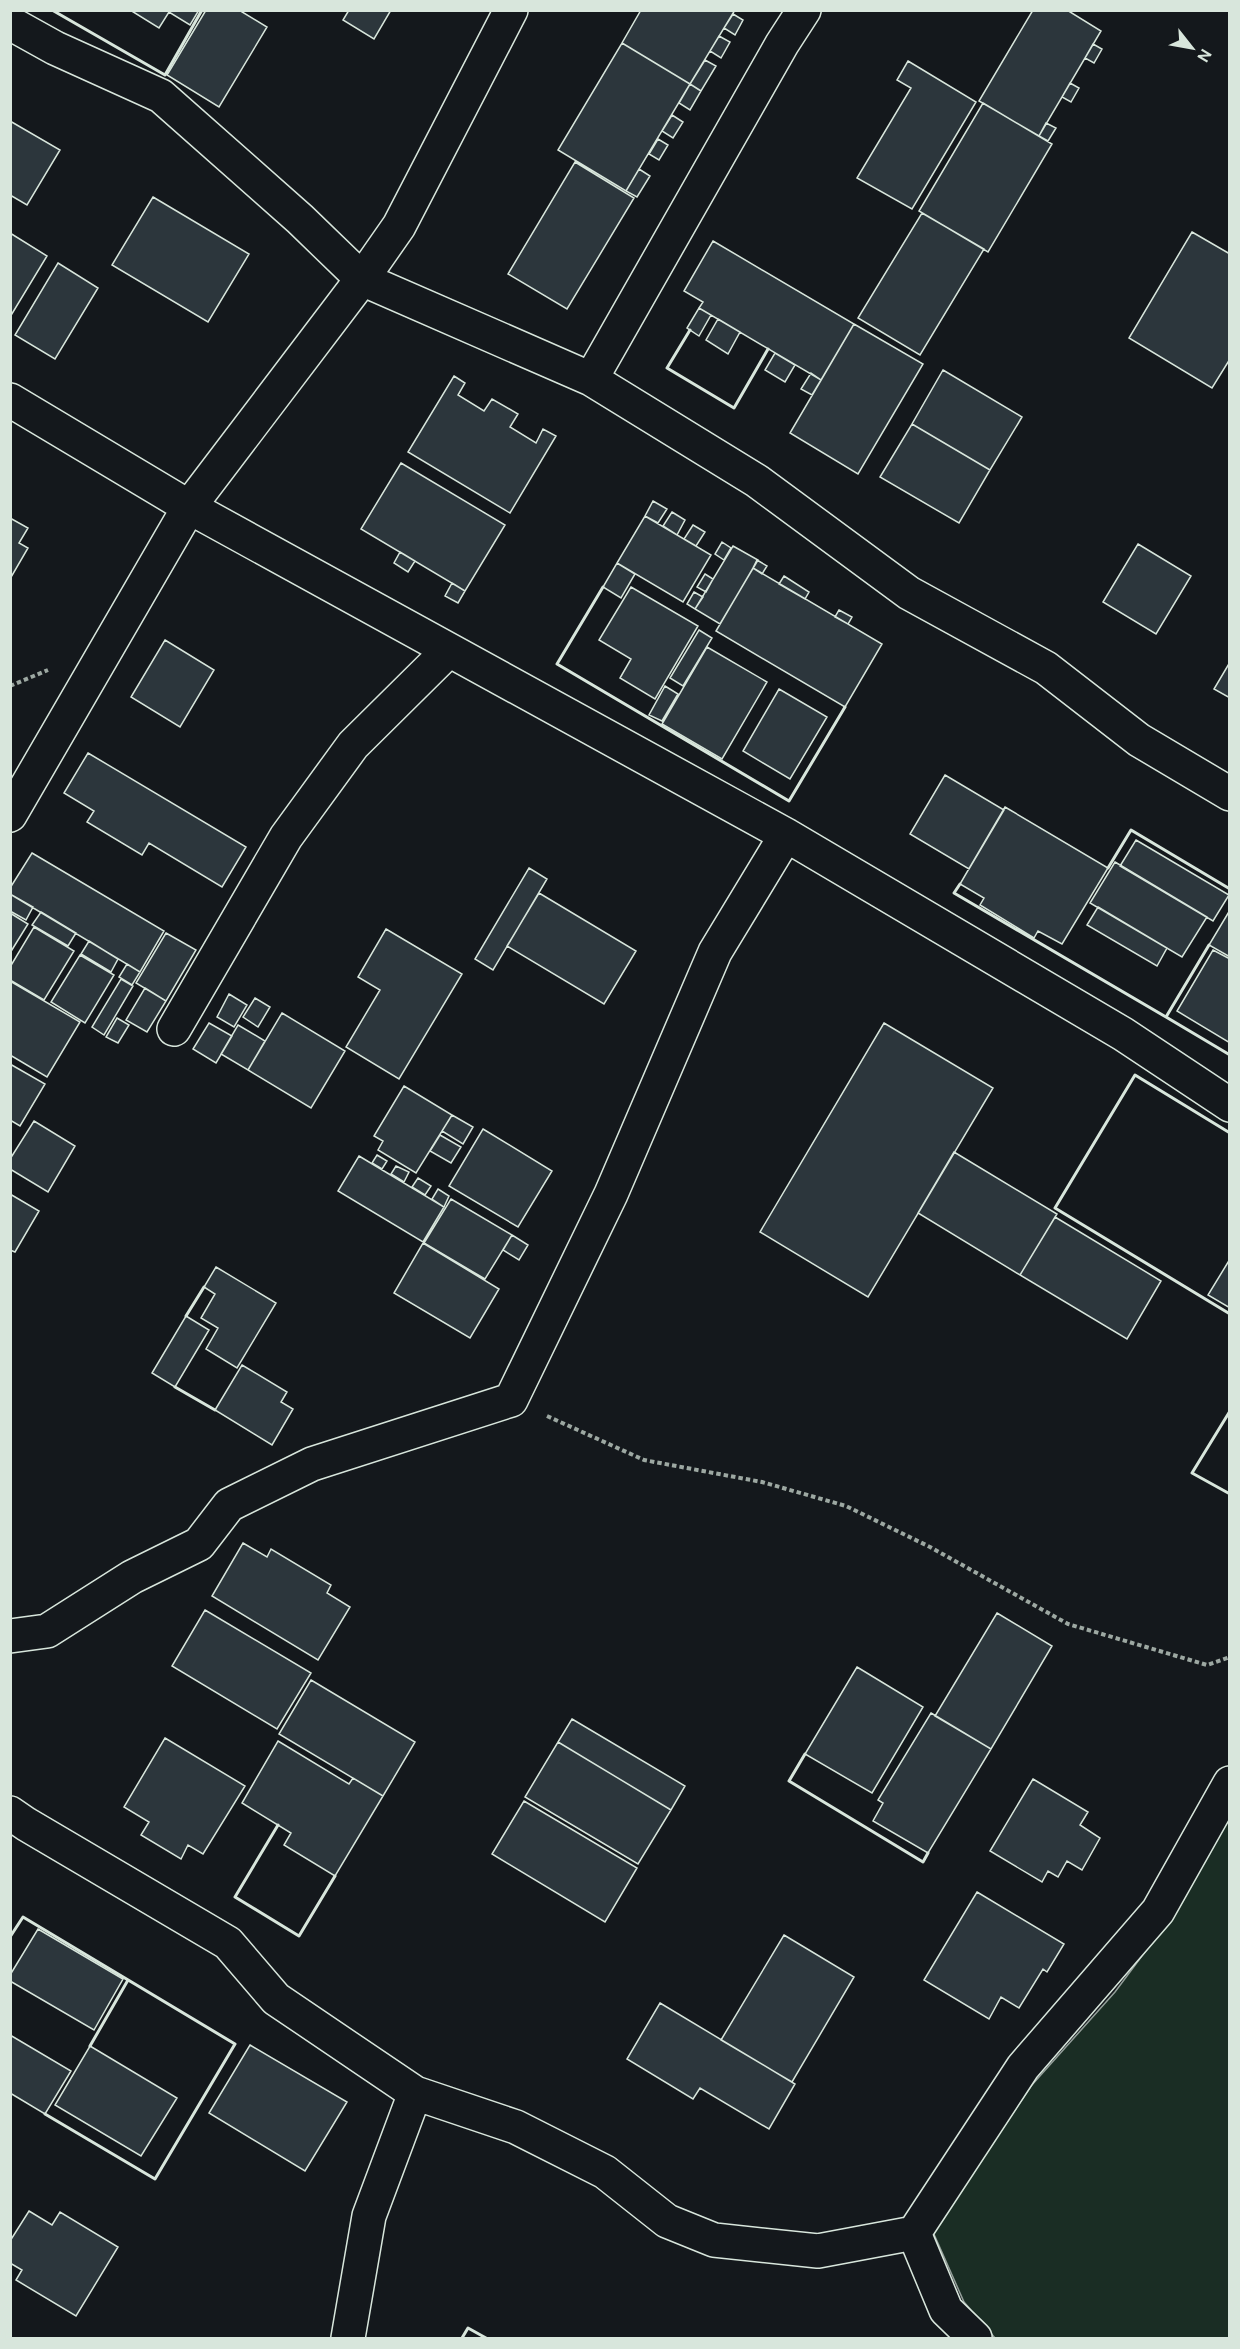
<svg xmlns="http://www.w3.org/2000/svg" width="1240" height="2349" font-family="'DM Sans',sans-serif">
<rect width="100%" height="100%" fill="#14181c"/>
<path fill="#1a2d24" stroke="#939e99" stroke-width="1.5" d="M1229,1816V2338H995L964,2302L933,2232L1031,2086L1115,1992L1174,1913Z"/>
<path fill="#2c363c" stroke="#d8e6dc" stroke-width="1.5" d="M130,10H199L190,25L169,12L159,28Z
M206,10H239L267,27L219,107L167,75Z
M349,10H391L374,39L343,20Z
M641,10H735L690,84L622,43Z
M1033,10H1067L1101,31L1039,136L979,101Z
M733,14L743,20L735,35L724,28Z
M719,36L730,42L721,58L710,51Z
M622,43L690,84L626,191L558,150Z
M1093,44L1102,49L1094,63L1085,58Z
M705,60L716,66L701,91L690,84Z
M908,61L976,102L912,209L857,178L911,88L897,80Z
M1070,83L1079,88L1071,102L1062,97Z
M690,84L701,91L690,110L679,103Z
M983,103L1052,144L988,252L919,211Z
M672,115L683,122L673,138L662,131Z
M10,121L60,150L27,205L10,195Z
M1046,123L1056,128L1048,141L1039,136Z
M658,139L668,145L659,160L649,154Z
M575,162L634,198L567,309L508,274Z
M639,169L650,176L637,197L626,191Z
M153,197L249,254L208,322L112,265Z
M922,213L984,249L920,355L858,318Z
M1192,232L1230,254V359L1212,388L1129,338Z
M10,233L47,256L10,317Z
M713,241L854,324L821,380L699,308L703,302L684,291Z
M58,263L98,288L55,359L15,335Z
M699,308L711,315L699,336L687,328Z
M718,319L740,332L728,354L706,340Z
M854,324L923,364L858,474L790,433Z
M775,353L795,365L785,382L765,370Z
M943,370L1022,417L990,470L912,424Z
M811,373L821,380L812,395L801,389Z
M454,376L465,383L458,395L484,411L492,399L518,414L510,427L536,443L543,429L556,436L510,513L408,452Z
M912,424L990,470L959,523L880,477Z
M401,463L505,525L465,591L361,529Z
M653,501L667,509L658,523L645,516Z
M672,512L685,520L677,535L663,526Z
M645,516L711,555L683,602L617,563Z
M10,518L28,528L19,543L28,548L10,579Z
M693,525L705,532L696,546L684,539Z
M722,542L731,548L724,560L715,554Z
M1138,544L1191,576L1156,634L1103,602Z
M733,546L758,560L720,624L695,609Z
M400,552L415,561L408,572L394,563Z
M757,560L767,566L762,574L753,568Z
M617,563L635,574L621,598L603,587Z
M753,568L882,644L845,707L716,631Z
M705,574L713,579L706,592L697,587Z
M784,576L809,592L805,599L779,584Z
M452,583L465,591L458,603L445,596Z
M631,587L698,626L655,699L620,678L631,659L599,640Z
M694,592L703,597L695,609L687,604Z
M839,610L852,617L848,624L835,617Z
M699,630L712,638L683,686L670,678Z
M165,640L214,670L180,727L131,697Z
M707,647L767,682L722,759L662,724Z
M1230,662V698L1214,689Z
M665,686L678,694L662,721L649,715Z
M779,689L827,717L790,779L743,751Z
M88,753L246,847L222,887L149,843L142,855L87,822L94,811L64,793Z
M945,775L1004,810L969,869L910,834Z
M1005,807L1108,868L1062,944L1038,931L1034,938L980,905L984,898L960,884Z
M1136,840L1229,895L1213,921L1120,866Z
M32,853L164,931L140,972L10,894V888Z
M1115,862L1207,917L1182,957L1090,903Z
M529,868L547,879L493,970L475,959Z
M539,893L636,951L604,1004L507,946Z
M10,894L33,907L26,920L10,911Z
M1098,907L1167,948L1157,966L1087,925Z
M1230,910V957L1209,945Z
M41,912L76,933L68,946L32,925Z
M10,913L28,924L10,953Z
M34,927L74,951L44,1000L10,980V967Z
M386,929L462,974L399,1079L346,1047L380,990L358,977Z
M166,933L196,950L166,1001L136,983Z
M89,941L118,959L111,972L81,954Z
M1213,950L1230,959V1043L1177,1011Z
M80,955L114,975L85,1023L51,1002Z
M127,964L140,972L132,985L119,977Z
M121,979L133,986L104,1035L92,1027Z
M10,981L80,1022L47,1077L10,1055Z
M145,988L166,1001L147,1032L126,1020Z
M229,994L247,1005L234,1027L217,1017Z
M255,998L270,1007L258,1027L243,1017Z
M282,1013L345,1051L311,1108L248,1070Z
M117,1018L129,1025L118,1043L106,1037Z
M209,1023L232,1036L216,1063L193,1049Z
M884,1023L993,1088L868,1297L760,1232Z
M238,1025L265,1041L248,1070L221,1054Z
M10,1064L45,1084L20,1126L10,1120Z
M404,1086L452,1115L416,1173L378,1150L383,1141L374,1136Z
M452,1115L473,1127L463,1144L442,1131Z
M34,1121L75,1146L48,1192L10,1169V1159Z
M483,1129L552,1171L518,1227L449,1186Z
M440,1135L461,1147L451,1163L430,1151Z
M954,1152L1057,1214L1020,1275L918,1213Z
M377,1155L387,1161L382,1169L372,1163Z
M359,1156L444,1207L423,1242L338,1191Z
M396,1166L409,1172L404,1182L391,1174Z
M418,1178L431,1186L425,1195L412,1187Z
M438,1189L449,1196L444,1207L432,1199Z
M10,1194L39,1211L15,1252L10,1250Z
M451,1199L512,1235L485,1279L424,1243Z
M1055,1217L1161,1281L1127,1339L1020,1275Z
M512,1235L528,1245L519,1260L503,1250Z
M423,1243L499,1289L470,1338L394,1293Z
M1230,1259V1308L1208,1295Z
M216,1267L276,1303L237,1368L206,1349L218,1328L201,1318L215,1294L204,1287Z
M186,1316L209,1330L175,1387L152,1373Z
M242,1365L287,1392L281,1402L293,1409L272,1445L215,1410Z
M243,1543L267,1557L271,1549L331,1585L327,1593L350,1607L318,1660L212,1596Z
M205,1610L311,1673L277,1729L172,1666Z
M997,1613L1052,1646L991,1749L935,1716Z
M857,1667L923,1707L872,1793L805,1754Z
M311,1680L415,1742L383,1796L279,1734Z
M931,1713L991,1749L928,1853L873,1821L883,1803L878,1800Z
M572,1719L685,1786L671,1810L558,1742Z
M165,1738L245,1786L203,1854L188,1845L181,1859L141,1835L149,1822L124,1807Z
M278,1741L349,1784L353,1778L383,1796L335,1876L284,1845L291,1833L242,1803Z
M558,1742L671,1810L638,1864L525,1797Z
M1033,1779L1088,1812L1080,1825L1100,1838L1082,1870L1067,1861L1058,1877L1048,1871L1042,1882L990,1851Z
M524,1801L637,1868L605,1922L492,1854Z
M977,1892L1064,1944L1047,1972L1043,1969L1019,2008L1001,1997L989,2019L924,1980Z
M38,1929L123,1979L94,2030L10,1981V1975Z
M784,1935L854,1977L792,2082L721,2040Z
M660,2003L795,2084L769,2129L700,2088L693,2099L627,2059Z
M10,2035L71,2071L45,2114L10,2093Z
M250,2045L347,2102L305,2171L209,2113Z
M90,2046L177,2098L141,2156L55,2105Z
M29,2211L52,2225L60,2212L118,2247L76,2316L16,2280L22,2270L10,2263V2241Z"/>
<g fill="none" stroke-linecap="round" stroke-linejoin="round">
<g stroke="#d8e6dc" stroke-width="36">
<path id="minor" d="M10,23L55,48L161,96L300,219L362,279L591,379L757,481L909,593L1046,668L1139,740L1230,794
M591,379L782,44L804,10
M10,400L189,507L786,835L1123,1034L1230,1105
M10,815L189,507L362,279L399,226L511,10
M174,1029L286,837L353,745L449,650
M10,1636L47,1631L132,1577L199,1544L229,1505L312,1464L511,1400L611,1194L715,952L786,835
M10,1813L26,1824L228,1943L276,1999L415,2093L516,2127L605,2172L667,2221L714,2240L818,2251L914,2233L1023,2067L1158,1911L1230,1783
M914,2233L946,2310L975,2338
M348,2338L369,2216L415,2093"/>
</g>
<path stroke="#9da8a2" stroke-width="4" stroke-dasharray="4.5 3" stroke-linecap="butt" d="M10,686L48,670
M547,1416L644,1460L762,1482L846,1506L930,1547L1068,1624L1207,1665L1230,1657"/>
<use href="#minor" stroke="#14181c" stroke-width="33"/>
<path stroke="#d8e6dc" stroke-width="3" d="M52,10L165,75L202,10
M690,330L667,368L734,408L768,349
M603,587L557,664L789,801L845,707
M1108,868L1131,830L1230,889
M960,884L954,893L1166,1017
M1209,945L1166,1017L1230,1055
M1230,1133L1135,1075L1055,1208L1230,1314
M186,1316L204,1287
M175,1387L215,1410
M1230,1411L1192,1473L1230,1494
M805,1754L789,1781L923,1862L928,1853
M278,1825L235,1897L299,1936L335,1876
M10,1937L23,1917L235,2044L155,2179L45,2114
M90,2046L128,1980
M462,2338L468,2328L486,2338"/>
</g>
<rect width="1240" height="2349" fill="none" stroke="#d8e6dc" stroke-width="24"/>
<g transform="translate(1192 48) rotate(121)" stroke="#14181c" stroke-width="4.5" paint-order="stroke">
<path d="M0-4.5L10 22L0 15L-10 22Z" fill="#d8e6dc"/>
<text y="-9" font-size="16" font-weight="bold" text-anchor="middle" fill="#d8e6dc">N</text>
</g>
</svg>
